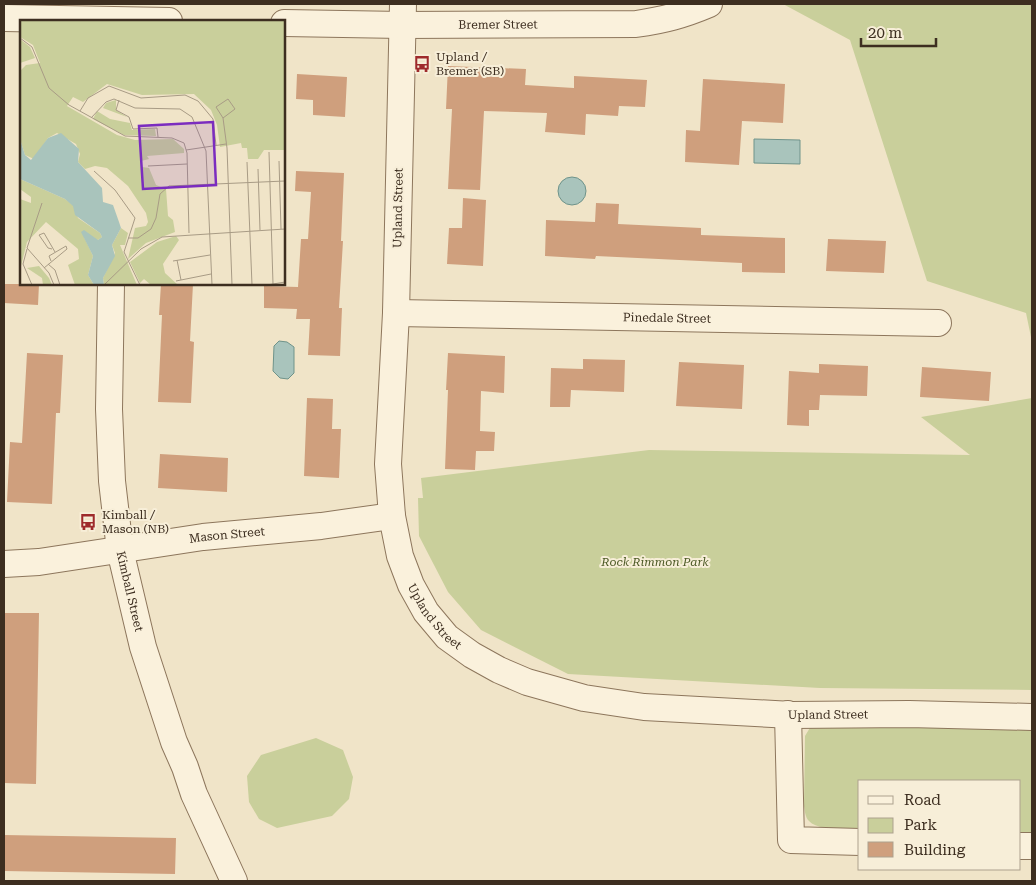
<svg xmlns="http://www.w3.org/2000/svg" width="1036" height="885" font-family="'Roboto Serif',serif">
<rect width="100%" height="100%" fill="#f0e4c8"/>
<path fill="#c9cf9b" d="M783,4H1032V342L1026,313L927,281L850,40Z
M1032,398V690L820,688L568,674L481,630L448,592L419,536L418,498H423L421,478L649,450L970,455L921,417Z
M811,726L1032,727V833H1020V781H860V829C847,829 818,831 809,821C805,817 805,811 804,806L805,736Z
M316,738L343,750L353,777L349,799L332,816L277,828L259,819L249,802L247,776L261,755Z"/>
<path fill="#a9c4bc" stroke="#6f938a" d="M754,139L800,140V164L754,163Z
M558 191a14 14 0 1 1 28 0a14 14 0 1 1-28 0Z
M279,341L287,342L294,347V373L288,379L280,378L273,371L274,346Z"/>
<path fill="#cf9f7d" d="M448,66L526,69L525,85L574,88V76L647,80L645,107L619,106L618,116L586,114L585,135L545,132L547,113L484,111L480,190L448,189L452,109H446Z
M297,74L347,77L345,117L313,115V100L296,99Z
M703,79L785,84L783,123L742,121L739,165L685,162L686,130L700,131Z
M296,171L344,173L341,241H343L339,308H342L340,356L308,355L310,319H296L297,309L264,308V286L298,287L301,239H308L311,192L295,191Z
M463,198L486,200L483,266L447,264L449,228H462Z
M596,203L619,204L618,224L701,228V235L785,238V273L742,272V263L596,256L595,259L545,256L546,220L595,222Z
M828,239L886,241L884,273L826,271Z
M4,284H39L38,305L4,303Z
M161,284H193L190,341L194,342L191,403L158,402L162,315H159Z
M27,353L63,355L60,413H56L52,504L7,502L10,442L22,443Z
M448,353L505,356L504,393L481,391L480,431L495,432L494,451H476L475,470L445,469L448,390H446Z
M583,359L625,360L624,392L571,390L570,407H550L551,368L583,369Z
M679,362L744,365L742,409L676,406Z
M819,364L868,366L867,396L820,395L819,410H809V426L787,425L789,371L819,373Z
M922,367L991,372L989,401L920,397Z
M307,398L333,399L332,429H341L339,478L304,476Z
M160,454L228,458L227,492L158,488Z
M4,613H39L36,784L4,783Z
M4,835L176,838L175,874L4,871Z"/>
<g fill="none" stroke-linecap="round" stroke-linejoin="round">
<g stroke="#8d765c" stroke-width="28">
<g id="minor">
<path id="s1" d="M403,4L396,313L388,464L392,516L400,556L411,585L426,612L447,637L472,655L499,670L527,682L584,698L644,707L792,715L909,714L1032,717"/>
<path d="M4,18L169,21"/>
<path id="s2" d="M284,23L402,25L636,24C664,20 683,15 709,4"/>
<path id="s3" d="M111,284L109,409L112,481L120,550L143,647L174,742L185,767L194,794L234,881"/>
<path id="s4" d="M396,313L938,323"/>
<path id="s5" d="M4,564L39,562L203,537L321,526L392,516"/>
<path d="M788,714L791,840L860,842"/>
<path d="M1020,846H1032"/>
</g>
</g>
<use href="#minor" stroke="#faf1dc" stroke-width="26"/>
</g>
<defs>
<g id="bus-bare" transform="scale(1.35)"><path d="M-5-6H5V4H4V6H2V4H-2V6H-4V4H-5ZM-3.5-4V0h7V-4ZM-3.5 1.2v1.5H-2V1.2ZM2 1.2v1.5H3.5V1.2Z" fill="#9e2a2b" stroke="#f7eed8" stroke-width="2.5" paint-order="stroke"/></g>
</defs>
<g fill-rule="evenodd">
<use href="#bus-bare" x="422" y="64"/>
<use href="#bus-bare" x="88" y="522"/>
</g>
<g text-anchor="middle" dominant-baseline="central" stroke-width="4" stroke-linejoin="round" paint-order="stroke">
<g font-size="12" fill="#3d2e20" stroke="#f7eed8">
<text stroke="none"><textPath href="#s2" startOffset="214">Bremer Street</textPath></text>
<text transform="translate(398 208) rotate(-89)">Upland Street</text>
<text stroke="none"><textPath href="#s4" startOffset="271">Pinedale Street</textPath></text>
<text stroke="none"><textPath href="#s5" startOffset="225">Mason Street</textPath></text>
<text stroke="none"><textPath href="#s3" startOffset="309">Kimball Street</textPath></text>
<text stroke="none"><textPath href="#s1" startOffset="624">Upland Street</textPath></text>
<text stroke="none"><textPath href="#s1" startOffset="1044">Upland Street</textPath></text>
</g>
<g font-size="12" fill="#3d2e20" stroke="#f7eed8" text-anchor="start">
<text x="436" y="57">Upland /<tspan x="436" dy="14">Bremer (SB)</tspan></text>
<text x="102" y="515">Kimball /<tspan x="102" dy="14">Mason (NB)</tspan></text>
</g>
<g font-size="12" font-style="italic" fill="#4d5a26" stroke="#f7eed8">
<text x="655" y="562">Rock Rimmon Park</text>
</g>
</g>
<g transform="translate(20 20)">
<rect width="265" height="265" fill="#f0e4c8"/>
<path d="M0,0H265V130H244L238,139H228L227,128H222L221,123L200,127L197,105L191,90L174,74L122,75L87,64L63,82L53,77L47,86L97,115L115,120L153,119L164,129V133L127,136L129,139L121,141L122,147L129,148L136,165L146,169L148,196L153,200L155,212L126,223L108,239L115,208L126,206L128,202L126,193L108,166L87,148L75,146L65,149L58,142L60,134L56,124L37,113L28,118L14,139L5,135L0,119V51L6,45L20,43L13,25L0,17ZM0,19L10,27L15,38L0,43ZM96,80V90L107,97L83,88L86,83ZM77,91L90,99L110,103L112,110L135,109L136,116L104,115L73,99ZM0,159L45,179L54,186L58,198L80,213L82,217L78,220L64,217L73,236L68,255L74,265H55L48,245L59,239L58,229L26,202L7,222L0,250V179L11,183V177L0,169ZM101,208L108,213L105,225H100L117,265H84L83,258L95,233L92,225ZM156,216L159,220L143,244L145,253L158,265H131L124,259L120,263L110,242L137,222ZM19,246L29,258L32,265H23L22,258L7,248Z" fill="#c9cf9b"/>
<path d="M41,113L59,129L58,142L82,168L83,182L93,185L99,202L101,208L92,225L95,236L83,258L84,265H74L68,255L73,236L61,212L64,210L78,220L82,217L80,213L55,195L53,186L45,179L0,159V119L5,135L11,140L28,118Z" fill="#a9c4bc"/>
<path fill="none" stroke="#a89b85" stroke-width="1" d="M0,18L12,27L29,68L49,85L105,116L152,118L164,123L167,133L169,213M99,80L96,90L109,97L113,109L137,108L138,117M60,91L68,78L89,66L121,78L165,75L178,81L193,99L196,125M71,98L86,82L94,79L115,88L160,89L172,97L186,131L192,265M203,98L215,89L208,79L196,87L203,98L207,128L212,265M166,130L206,124M249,132L253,264M259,141L261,209M227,142L232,265M128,146L167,144M238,149L240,210M74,151L95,170L115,198L104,232L120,265M22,183L7,228L29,253L34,265M108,218H118L131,209L136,198L140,174L149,166L265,161M7,229L3,244L12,265M32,229L28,228L19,215L24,213L35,232M157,240L161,260M153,241L190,235M28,244L35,250L40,265M24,248L47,229L46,226L29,236L31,241M156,261L191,254M84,265L121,229L142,217L265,209M247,265L265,262"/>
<path fill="#7b2cbf" fill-opacity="0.15" stroke="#7b2cbf" stroke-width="2.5" d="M193,102L196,165L123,169L119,106Z"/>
<rect width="265" height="265" fill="none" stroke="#3d2e20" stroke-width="2.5"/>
</g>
<rect width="1036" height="885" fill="none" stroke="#3d2e20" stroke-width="10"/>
<rect x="858" y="780" width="162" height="90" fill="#f7eed8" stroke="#ada18e"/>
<rect x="868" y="796" width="25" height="8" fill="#faf1dc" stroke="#ada18e"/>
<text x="904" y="805" font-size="15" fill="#3d2e20">Road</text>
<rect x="868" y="818" width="25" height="15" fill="#c9cf9b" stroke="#ada18e"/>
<text x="904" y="830" font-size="15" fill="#3d2e20">Park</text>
<rect x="868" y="842" width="25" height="15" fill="#cf9f7d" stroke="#ada18e"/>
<text x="904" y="855" font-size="15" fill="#3d2e20">Building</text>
<path d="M861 38v8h75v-8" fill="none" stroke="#3d2e20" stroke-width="2.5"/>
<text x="868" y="38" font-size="15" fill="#3d2e20" stroke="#f7eed8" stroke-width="4" paint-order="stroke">20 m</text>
</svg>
